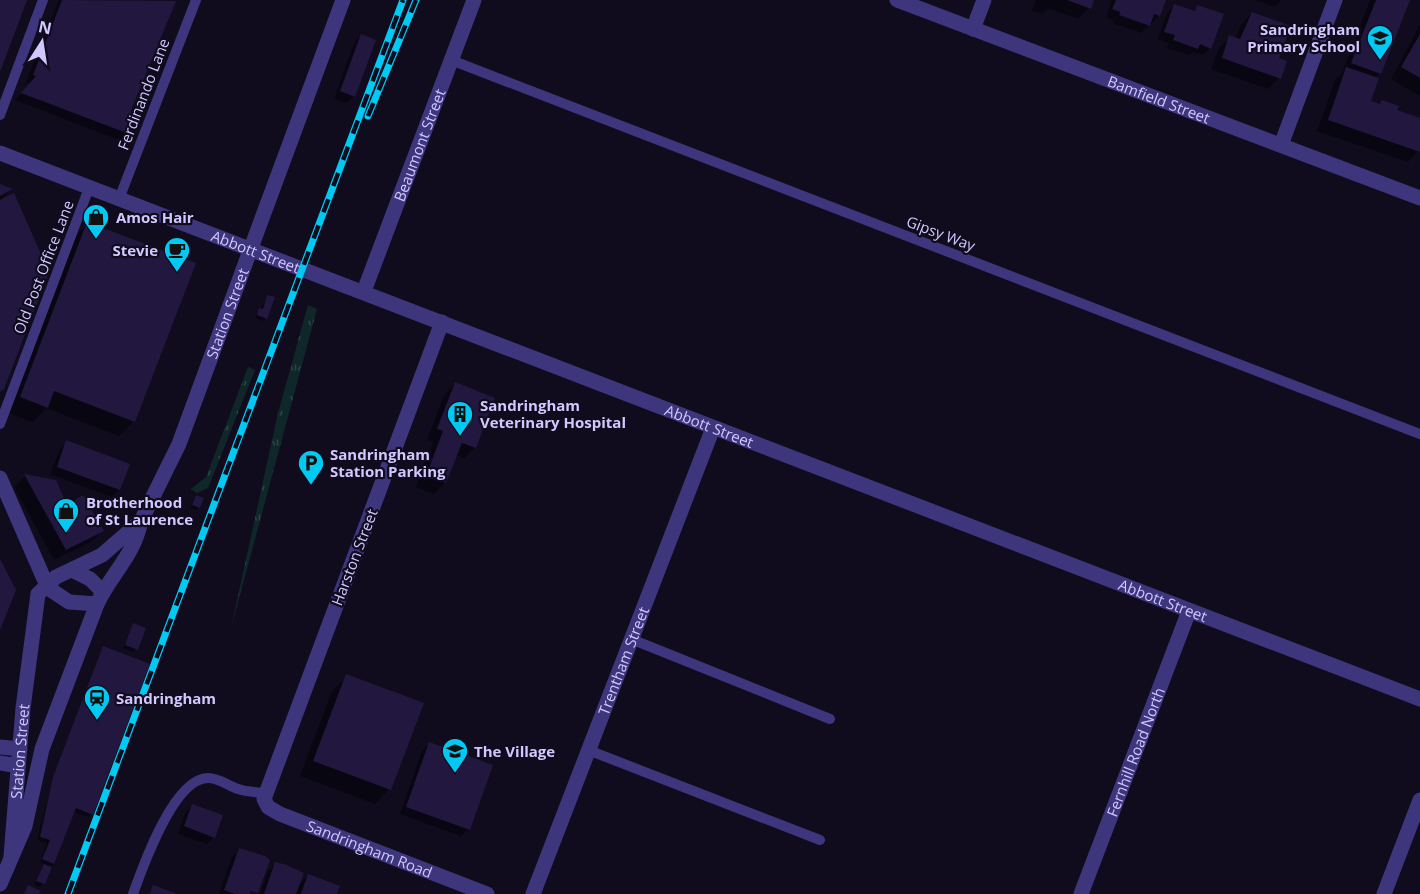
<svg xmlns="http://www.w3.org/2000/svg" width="1420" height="894" font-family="'Open Sans',sans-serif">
<defs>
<pattern id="grass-tufts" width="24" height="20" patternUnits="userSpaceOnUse" patternTransform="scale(1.5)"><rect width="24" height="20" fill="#0f2728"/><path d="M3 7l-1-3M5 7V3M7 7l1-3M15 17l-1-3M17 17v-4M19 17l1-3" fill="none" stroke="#314548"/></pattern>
</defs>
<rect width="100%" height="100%" fill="#100c1e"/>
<path fill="url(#grass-tufts)" d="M308,305L317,309L231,628L278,413Z
M248,367L255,370L208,488L197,493L191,489L206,477Z"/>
<path fill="#0007" d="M59,0L174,2L129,110L131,135L124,142L15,100L31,84L26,82Z
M1036,0H1092L1089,8L1078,19L1048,8L1043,14L1032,11Z
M1112,0H1165L1159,16L1141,33L1113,23L1114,20L1106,17Z
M1256,0H1281L1274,7Z
M1370,0H1408L1379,74L1375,78L1369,102L1379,105L1382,101L1396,111L1420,120V149L1408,162L1317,131L1335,80L1342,73Z
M1175,6L1192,12L1197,6L1210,48L1203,55L1193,52L1189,55L1167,48L1169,43L1158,39L1167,13Z
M1252,13L1277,59L1279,78L1268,89L1211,69L1219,48L1230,37L1235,39L1241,25Z
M1420,25V96L1391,79Z
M361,36L354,96L346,103L334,99L354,43Z
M0,185L11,190L0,200Z
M88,224L134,421L119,436L46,408L32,422L6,412L73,238Z
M268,297L266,318L263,321L255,318Z
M455,384L475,447L464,458L456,455L445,482L434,494L416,487L433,442L427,440L444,395Z
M67,442L119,489L112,497L50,474L60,449Z
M25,476L55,482L66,507L102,531L91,542L54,560L14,487Z
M196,496L199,507L196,510L190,508Z
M134,625L136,649L133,652L123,648Z
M104,648L91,814L88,817L73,812L54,864L40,887L34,884L45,865L40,862L47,843L37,840L52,783Z
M347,676L389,789L375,804L300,776L332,691Z
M429,744L469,829L461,836L400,814L422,751Z
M192,806L214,837L207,844L178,834L185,813Z
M240,850L257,892L219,894L232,857Z
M276,864L297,887L308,876L335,894H260L268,871Z"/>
<path fill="#22183f" d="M0,0H27L0,72Z
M62,0L176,1L131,110L132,135L21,93L36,76L33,75Z
M1067,0H1094L1091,9Z
M1116,0H1166L1160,16L1154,14L1150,26L1119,15L1120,12L1112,9Z
M1376,0H1410L1381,74L1351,63Z
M1174,4L1195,11L1197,5L1224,14L1211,49L1200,44L1198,49L1173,40L1175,35L1164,32Z
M1252,12L1291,26L1279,58L1287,61L1281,79L1222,58L1229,35L1240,39Z
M361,34L376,40L355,97L340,91Z
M1420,34V78L1401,67Z
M1346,67L1379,78L1371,101L1380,104L1382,100L1399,106L1397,110L1420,118V152L1328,120Z
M0,184L13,189L0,196Z
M14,193L49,272L4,389L0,392V200Z
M87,222L196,263L135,422L54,391L48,408L20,397Z
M267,295L275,297L267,319L257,315L259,308L263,309Z
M455,382L495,398L476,448L462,443L446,483L426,476L443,431L437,429Z
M66,440L130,464L120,490L57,467Z
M24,474L56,480L67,505L83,495L104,531L66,550Z
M196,495L204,498L200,508L192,505Z
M0,559L16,590L0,630Z
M133,623L146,628L138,650L125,645Z
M103,646L150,664L93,815L76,808L54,864L42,859L50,840L40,837L53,777Z
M346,674L424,703L391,790L313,761Z
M429,742L493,765L470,830L406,807Z
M192,804L223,815L215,838L184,826Z
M239,848L265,856L270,860L258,893L251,891L250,894H235L224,890Z
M275,862L287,865L304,873L296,894H264Z
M44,864L52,867L45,884L36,881Z
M308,874L340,886L337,894H301Z
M28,885L41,891L39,894H24Z
M153,885L177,894H150Z"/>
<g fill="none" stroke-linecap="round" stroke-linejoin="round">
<path stroke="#3e367d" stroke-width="10" d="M451,60L1420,434
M0,115L43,0
M119,199L196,0
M0,424L89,188
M631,639L830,719
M588,750L820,840
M133,894C143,866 174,778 208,778C219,778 227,785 238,789C246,792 256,792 265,793"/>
<g stroke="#3e367d" stroke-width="15">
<path id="s1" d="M897,0L1420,198"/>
<path d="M973,29L984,0"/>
<path d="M1281,145L1335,0"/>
<path d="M251,248L343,0"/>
<path id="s2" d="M364,291L474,0"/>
<path id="s3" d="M442,322L264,799L268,807L280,814L487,894"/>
<path d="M0,478L48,588L69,602L97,604"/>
<path d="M0,747L20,749"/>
<path d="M0,763L18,766"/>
<path id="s4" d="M533,894L713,428"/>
<path id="s5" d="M1081,894L1189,611"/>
<path d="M1384,894L1420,800"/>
</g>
<g stroke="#3e367d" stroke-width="15">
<path id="s6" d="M0,153L1420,699"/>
<path d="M72,570L90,579L103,592"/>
<path id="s7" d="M11,856L23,708L38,594L56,577L102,555L141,521L179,444L251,248"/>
<path d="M0,884L25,826L42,749L97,604C112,572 133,558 141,521"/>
</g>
<g stroke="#00caf3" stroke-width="7">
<path id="rail" d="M368,116L416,0
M68,894L403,0"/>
</g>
<use href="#rail" stroke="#100c1e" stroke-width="4.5" stroke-dasharray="14" stroke-linecap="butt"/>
</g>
<defs>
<g id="school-pin" transform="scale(1.35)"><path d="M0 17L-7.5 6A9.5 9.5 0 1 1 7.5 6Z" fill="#00caf3" stroke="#100c1e"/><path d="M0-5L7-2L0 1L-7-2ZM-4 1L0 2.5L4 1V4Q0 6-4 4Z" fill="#111"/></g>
<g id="shop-pin" transform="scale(1.35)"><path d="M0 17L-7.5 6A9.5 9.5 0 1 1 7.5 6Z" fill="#00caf3" stroke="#100c1e"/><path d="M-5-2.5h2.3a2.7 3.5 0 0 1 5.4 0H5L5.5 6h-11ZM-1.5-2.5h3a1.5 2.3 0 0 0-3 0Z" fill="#111"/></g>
<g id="cafe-pin" transform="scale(1.35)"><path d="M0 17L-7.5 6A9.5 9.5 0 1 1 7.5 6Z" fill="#00caf3" stroke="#100c1e"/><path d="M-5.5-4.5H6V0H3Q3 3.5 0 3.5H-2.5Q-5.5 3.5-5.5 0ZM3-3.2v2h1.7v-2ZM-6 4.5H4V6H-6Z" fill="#111"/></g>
<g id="building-pin" transform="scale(1.35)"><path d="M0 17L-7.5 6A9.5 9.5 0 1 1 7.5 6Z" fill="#00caf3" stroke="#100c1e"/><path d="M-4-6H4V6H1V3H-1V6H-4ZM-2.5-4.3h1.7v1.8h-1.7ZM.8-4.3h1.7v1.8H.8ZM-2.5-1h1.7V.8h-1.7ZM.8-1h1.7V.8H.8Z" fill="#111"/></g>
<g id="parking-pin" transform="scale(1.35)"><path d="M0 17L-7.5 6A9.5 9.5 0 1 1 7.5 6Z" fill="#00caf3" stroke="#100c1e"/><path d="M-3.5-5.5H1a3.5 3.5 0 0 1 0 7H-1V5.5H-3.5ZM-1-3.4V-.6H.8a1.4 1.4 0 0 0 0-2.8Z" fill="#111"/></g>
<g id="station-pin" transform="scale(1.35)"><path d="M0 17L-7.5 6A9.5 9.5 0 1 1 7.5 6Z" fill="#00caf3" stroke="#100c1e"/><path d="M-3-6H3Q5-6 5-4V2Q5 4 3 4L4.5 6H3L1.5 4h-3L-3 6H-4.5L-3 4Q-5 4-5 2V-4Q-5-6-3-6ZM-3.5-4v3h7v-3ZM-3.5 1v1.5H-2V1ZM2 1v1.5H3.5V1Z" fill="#111"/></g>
</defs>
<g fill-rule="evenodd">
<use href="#school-pin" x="1380" y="38"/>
<use href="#shop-pin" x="96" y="217"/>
<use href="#cafe-pin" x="177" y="250"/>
<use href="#building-pin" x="460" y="414"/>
<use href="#parking-pin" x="311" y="463"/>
<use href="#shop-pin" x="66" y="511"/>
<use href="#station-pin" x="97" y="698"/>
<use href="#school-pin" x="455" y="751"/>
</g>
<g text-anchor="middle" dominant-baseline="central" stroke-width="4.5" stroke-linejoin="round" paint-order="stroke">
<g font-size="15" font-weight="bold" fill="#d2c8ff" stroke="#100c1e" text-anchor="start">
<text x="1360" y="29" text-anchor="end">Sandringham<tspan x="1360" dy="17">Primary School</tspan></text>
<text x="116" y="217">Amos Hair</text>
<text x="158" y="250" text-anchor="end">Stevie</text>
<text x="480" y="405">Sandringham<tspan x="480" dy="17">Veterinary Hospital</tspan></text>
<text x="330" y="454">Sandringham<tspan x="330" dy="17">Station Parking</tspan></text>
<text x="86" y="502">Brotherhood<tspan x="86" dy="17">of St Laurence</tspan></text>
<text x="116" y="698">Sandringham</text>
<text x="474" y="751">The Village</text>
</g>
<g font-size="15" fill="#d2c8ff" stroke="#100c1e">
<text transform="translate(143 94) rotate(-69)">Ferdinando Lane</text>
<text stroke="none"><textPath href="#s1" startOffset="280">Bamfield Street</textPath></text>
<text stroke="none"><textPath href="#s2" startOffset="156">Beaumont Street</textPath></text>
<text transform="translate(941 233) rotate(21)">Gipsy Way</text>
<text stroke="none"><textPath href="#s6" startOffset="274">Abbott Street</textPath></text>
<text transform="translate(43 267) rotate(-69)">Old Post Office Lane</text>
<text stroke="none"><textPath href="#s7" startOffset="616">Station Street</textPath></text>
<text stroke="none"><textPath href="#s6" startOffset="760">Abbott Street</textPath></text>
<text transform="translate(354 557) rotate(-69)">Harston Street</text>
<text stroke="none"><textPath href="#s6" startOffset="1246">Abbott Street</textPath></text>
<text stroke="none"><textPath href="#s4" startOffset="250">Trentham Street</textPath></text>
<text stroke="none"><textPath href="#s7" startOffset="105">Station Street</textPath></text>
<text stroke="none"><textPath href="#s5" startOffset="152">Fernhill Road North</textPath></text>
<text stroke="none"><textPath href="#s3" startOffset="628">Sandringham Road</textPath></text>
</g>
</g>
<g transform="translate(42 42) rotate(12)" stroke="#100c1e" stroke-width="4.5" paint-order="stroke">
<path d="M0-4.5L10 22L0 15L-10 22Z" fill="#d2c8ff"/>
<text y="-9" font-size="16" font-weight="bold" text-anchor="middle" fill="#d2c8ff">N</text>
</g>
</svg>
